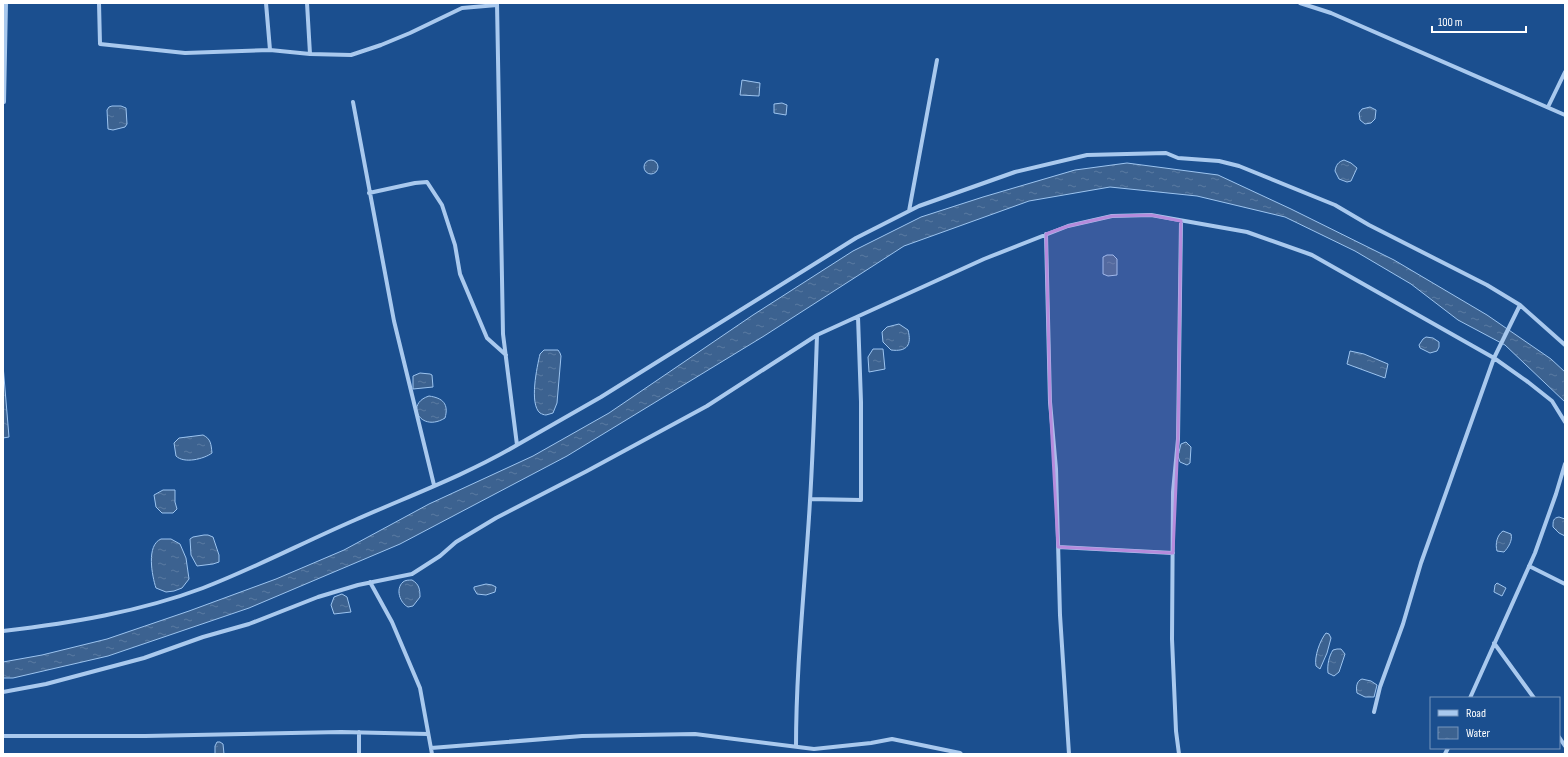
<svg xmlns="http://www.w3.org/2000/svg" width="1568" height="757" font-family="'Sofia Sans Condensed',sans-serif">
<defs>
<pattern id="water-ripples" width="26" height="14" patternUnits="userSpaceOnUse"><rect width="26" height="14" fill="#3c6290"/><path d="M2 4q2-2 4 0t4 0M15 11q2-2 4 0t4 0" fill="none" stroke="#597aa1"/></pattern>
</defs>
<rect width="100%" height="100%" fill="#1b4f8f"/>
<path fill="url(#water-ripples)" stroke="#9cc4f0" d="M742,80L760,83L759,96L740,95Z
M782,103L787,105L786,115L774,113V104Z
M112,106H121L126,108L127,124L125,127L113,130L108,129L107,110L109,107Z
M1370,107L1376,110L1375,119L1371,123L1365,124L1360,120L1359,113L1362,109Z
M1344,160L1351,163L1357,168L1351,181L1347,182L1339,179L1335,171C1336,165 1338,162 1344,160Z
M644 167a7 7 0 1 1 14 0a7 7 0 1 1-14 0Z
M1127,163L1218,175L1291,209L1394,260L1487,315L1551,359L1565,372V402L1505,345L1458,320L1411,284L1355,251L1285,217L1197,196L1110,187L1029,201L904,246L764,336L567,456L400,544L249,608L108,656L13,678H3V662L42,655L107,639L189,611L276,579L344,550L429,504L533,456L609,413L753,315L853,251L921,217L983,197L1075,170Z
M1107,255H1113L1117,259V275L1108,276L1103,274V257Z
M899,324L908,330C912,345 907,352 891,350L883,342L882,332L887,327Z
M1426,337L1433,338L1439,342V347L1437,351L1430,353L1420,348L1419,345L1423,339Z
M873,349H883L885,369L869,372L868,357Z
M544,350H558L560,353L561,356L557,403L553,413L546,415C544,415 542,414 540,413C529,404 537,367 540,354Z
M1350,351L1364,354L1388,364L1385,378L1347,364Z
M3,365L9,437L3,438Z
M420,373L430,374L432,375L433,387L413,389V376Z
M429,396C443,398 449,404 445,418C421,433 404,404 429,396Z
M203,435C211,439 211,444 212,453C204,459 184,464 176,456L174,443L179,438Z
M1186,442L1191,447L1190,463L1187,465L1180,462L1178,456L1181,444Z
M163,490H175V502L177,509L173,513H162L156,507L154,495Z
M1559,517L1565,519V536L1559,533L1553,527C1553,521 1553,518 1559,517Z
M1503,531L1511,534C1513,540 1508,548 1504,552L1497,551C1495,544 1497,535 1503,531Z
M204,535H208L213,537L219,555V562L213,564L197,566L191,555L190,539L193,537Z
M161,539H171L180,544L186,558L189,579L182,588L174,591L166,592L156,588C152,576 146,545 161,539Z
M412,580C419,584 420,589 420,597L413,606L408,607C400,603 395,589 403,582C405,580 409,580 412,580Z
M1497,583L1506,588L1502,596L1494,592L1495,585Z
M486,584L492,585L496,587L495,592L486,595L477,594L474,589V587Z
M342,594L347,597L351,612L334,614L331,605L334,597Z
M1326,633L1329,634L1331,638L1327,653L1320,669L1316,666C1314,657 1320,640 1326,633Z
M1337,649H1341L1345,654L1339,672L1334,676L1328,673C1327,665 1329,656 1333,650Z
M1362,679L1371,681L1377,685L1374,697H1365L1357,693C1356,688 1356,681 1362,679Z
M217,742H220L223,744L224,754H215V746Z"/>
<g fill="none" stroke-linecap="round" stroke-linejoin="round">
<path stroke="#a9c9ee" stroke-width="4" d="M99,3L100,44L185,53L270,50L266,3
M307,3L310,54L351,55L381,45L410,33L462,8L497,5
M1300,3L1331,13L1565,115
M270,50L310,54
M4,102L6,3
M353,102L394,321L434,485
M1548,107L1565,72
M369,193L415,183L427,182L442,205L455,245L460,274L487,338L506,355
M909,211L937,60
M1046,234L1050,402L1056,469L1060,615L1069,754
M517,445L601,397L856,238L919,206L1015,172L1087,155L1166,153L1178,158L1219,161L1239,166L1335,205L1369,225L1487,285L1520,305L1565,345
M810,499L861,500V402L858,317
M1058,547L1173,553
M1529,566L1565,584
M370,582L392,622L420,688L432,754
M3,631C71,623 139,612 203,588C255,568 304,542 355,520C409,496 466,475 517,445L503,334L497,3
M1494,643L1534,698
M3,692L46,684L144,658L203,637L249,624L318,597L358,585L412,574L440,556L456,542L496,518L587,471L707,406L817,335L984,259L1068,226L1112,216L1151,215L1247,232L1312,255L1494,358L1528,382L1552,401L1565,422
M1470,698L1535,553L1556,494L1565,464
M1374,712L1380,687L1403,624L1421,563L1494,358L1520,305
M3,736H145L341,732L428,734
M1559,737L1565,746
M796,747C796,670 804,594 809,517C813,457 815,396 817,335
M431,748L582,736L695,734L814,749L871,743L892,739L960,753L961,754
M359,754V732
M1179,754L1176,731L1172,639L1173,492L1178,439L1181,221
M1445,754L1448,748"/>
</g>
<path fill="#b68bdc" fill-opacity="0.2" stroke="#b68bdc" stroke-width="3" stroke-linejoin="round" d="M1151,215L1181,221L1178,439L1173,553L1058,547L1050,402L1046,234L1068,226L1112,216Z"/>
<rect width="1568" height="757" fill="none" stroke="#ffffff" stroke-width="8"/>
<rect x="1430" y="697" width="130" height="52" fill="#1b4f8f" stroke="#7695bc"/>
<rect x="1438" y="710" width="20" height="6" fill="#a9c9ee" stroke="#7695bc"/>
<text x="1466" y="717" font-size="12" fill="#ffffff">Road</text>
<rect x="1438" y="727" width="20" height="12" fill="url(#water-ripples)" stroke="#7695bc"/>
<text x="1466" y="737" font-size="12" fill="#ffffff">Water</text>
<path d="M1432 26v6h94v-6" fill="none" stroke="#ffffff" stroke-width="2"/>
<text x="1438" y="26" font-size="12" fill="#ffffff" stroke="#1b4f8f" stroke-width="3" paint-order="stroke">100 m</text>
</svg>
